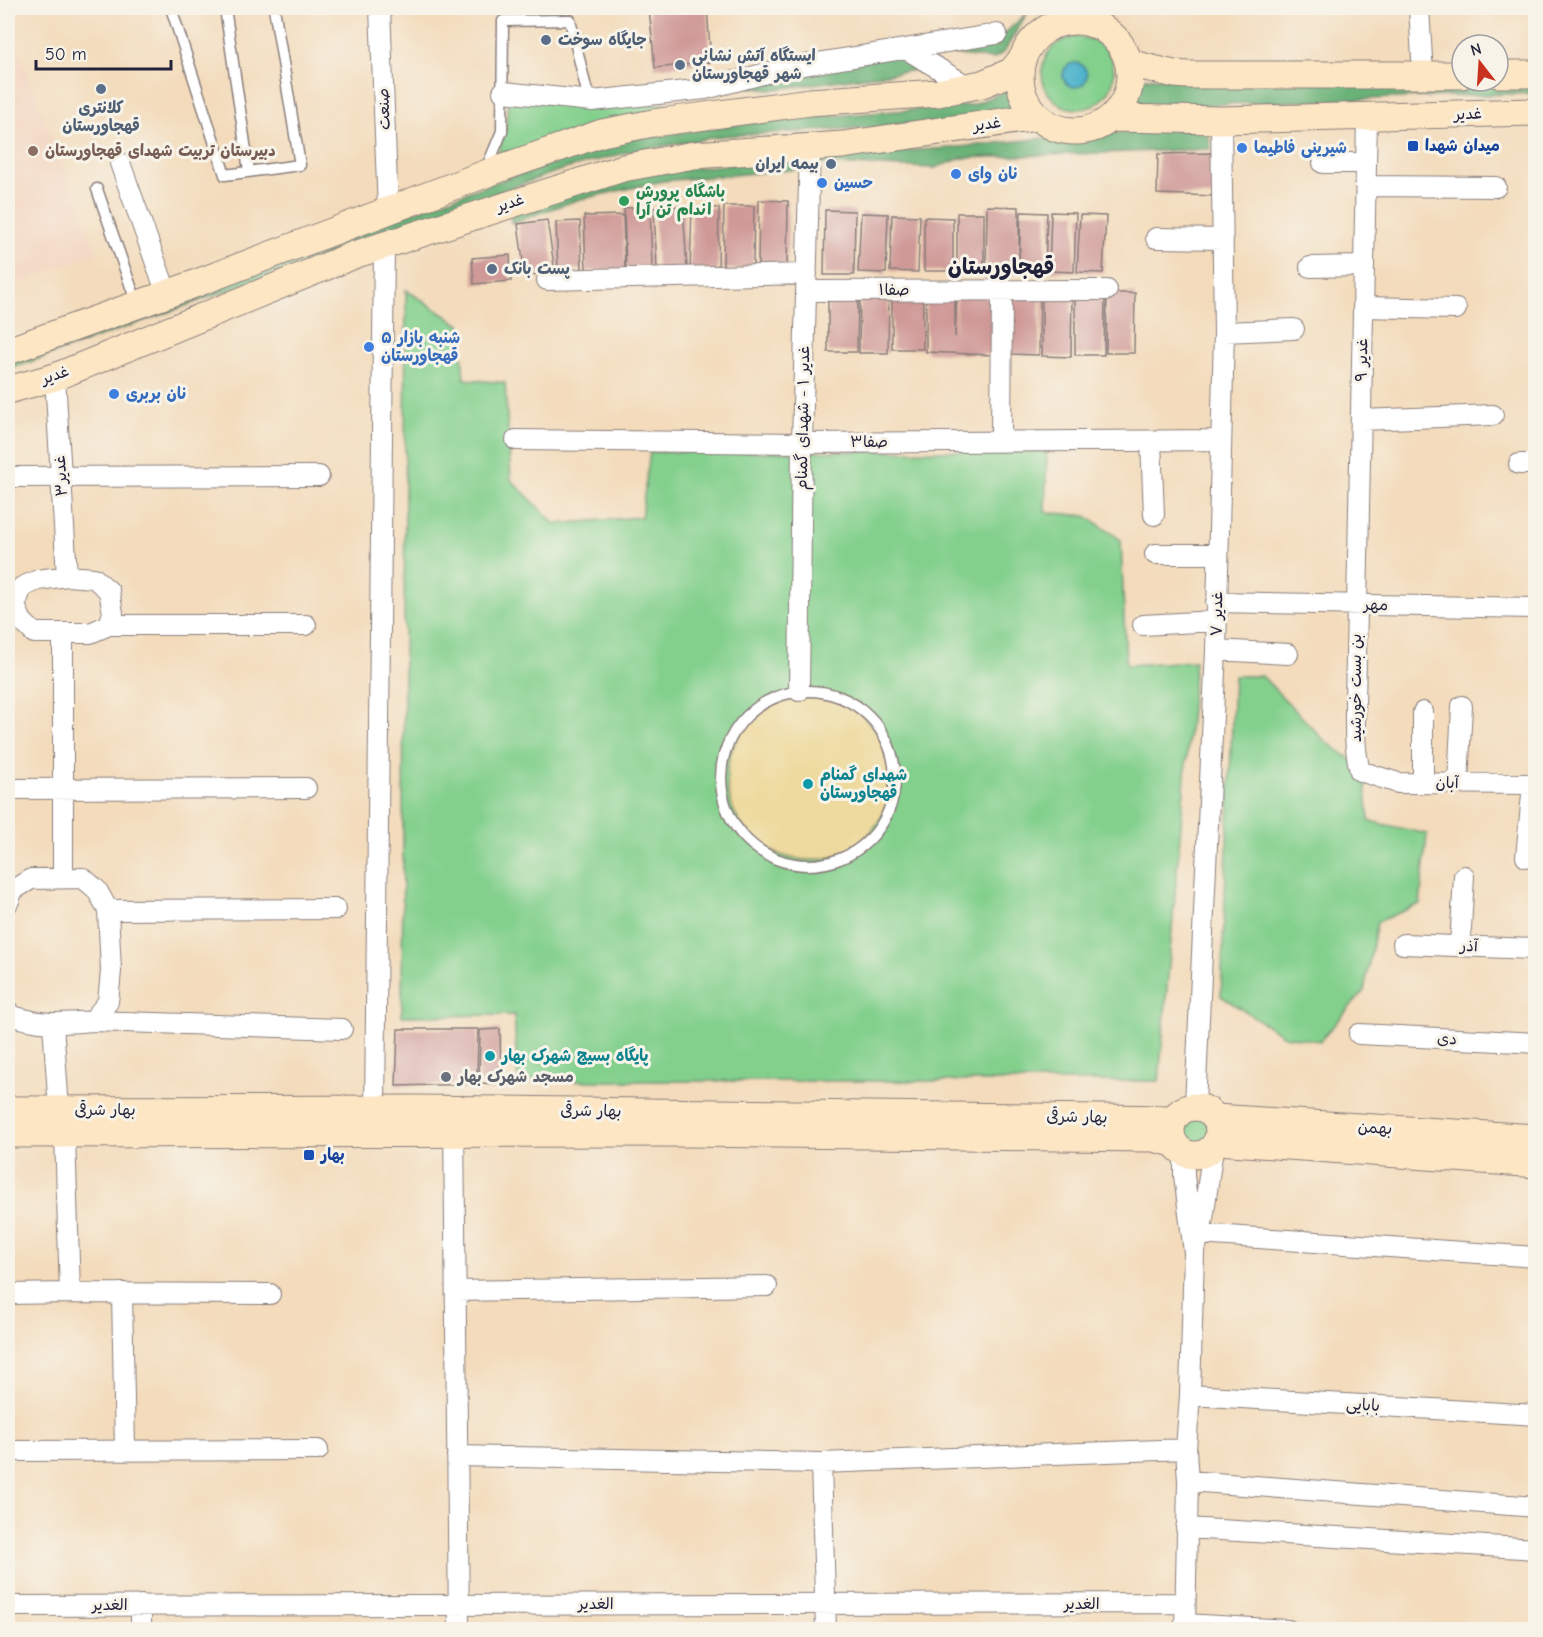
<svg xmlns="http://www.w3.org/2000/svg" width="1543" height="1637" font-family="'Comic Neue','Playpen Sans Arabic',sans-serif">
<rect width="100%" height="100%" fill="#f7f3e8"/>
<filter id="ink" filterUnits="userSpaceOnUse"><feTurbulence type="fractalNoise" baseFrequency=".0167" numOctaves="2"/><feDisplacementMap in="SourceGraphic" scale="12" xChannelSelector="R" yChannelSelector="G"/><feConvolveMatrix kernelMatrix="1 2 1 2 8 2 1 2 1" color-interpolation-filters="sRGB"/></filter>
<filter id="wash" filterUnits="userSpaceOnUse"><feTurbulence type="fractalNoise" baseFrequency=".008" numOctaves="4" result="noise"/><feDisplacementMap in="SourceGraphic" scale="24" xChannelSelector="R" yChannelSelector="G"/><feGaussianBlur stdDeviation="1.35" result="paint"/><feColorMatrix in="noise" values="0 0 0 0 0 0 0 0 0 0 0 0 0 0 0 0 0 1.4 0 .05"/><feComposite in="paint" operator="in"/></filter>
<g filter="url(#wash)">
<rect width="100%" height="100%" fill="#f3dbbb"/>
<path fill="#f3d4bf" d="M16,45L98,254L8,286V48Z"/>
<path fill="#83d08d" stroke="#527964" stroke-width="1.5" d="M1042 73a36 36 0 1 1 72 0a36 36 0 1 1-72 0Z
M508,98L585,105L675,104L590,129L494,166L506,129Z
M406,290L460,325L464,379L505,383L511,480L555,524L641,517L650,452L1047,451L1045,512L1086,516L1121,540L1126,665L1195,661L1159,1081H518L514,1015L402,1016Z
M1234,676H1262L1325,741L1364,769L1369,821L1427,834L1420,904L1377,922L1364,991L1320,1041L1284,1036L1221,996Z
M1192,1110L1206,1113L1215,1123L1208,1148L1195,1152L1182,1148L1176,1123L1185,1113Z"/>
<path fill="#6ab278" stroke="#466a5a" stroke-width="1.5" d="M1027,13L1004,52L993,59L943,53L944,47L1001,37Z
M896,55L930,68L770,90L748,87L785,74Z
M1145,78L1498,81L1535,78V93L1144,107L1135,103Z
M1015,87L1027,114L948,123L723,136L629,152L561,170L8,370V357L608,142L768,121L972,105Z
M1207,128L1211,149L962,158L935,168L822,164L821,156L950,148L1065,136Z
M797,158L801,169L663,181L577,200L511,223V211L643,173Z"/>
<path fill="#eeda9e" stroke="#887e6c" stroke-width="1.5" d="M727 778a82 82 0 1 1 164 0a82 82 0 1 1-164 0Z"/>
<path fill="#4db3cc" stroke="#386a84" stroke-width="1.5" d="M1063 75a12 12 0 1 1 24 0a12 12 0 1 1-24 0Z"/>
<g id="blocks">
<path fill="#cf9997" d="M649,8H707L711,62L655,68Z
M1215,153L1216,196L1157,194L1158,154Z
M759,200L788,201L787,268H758Z
M683,206L687,269L657,271L654,208Z
M724,206H754L753,269H723Z
M987,206L1019,207V273H986Z
M650,207L652,269L626,270L624,208Z
M692,207L719,208L718,271L690,270Z
M825,210L855,211L854,275H824Z
M1021,212L1047,213L1045,271L1019,270Z
M1051,212L1076,213L1074,272L1049,271Z
M861,213L888,214L886,273L858,272Z
M957,213H984V271L957,272Z
M623,215L625,270L586,271L584,216Z
M892,215L920,216L918,272L890,271Z
M1080,215L1106,216L1103,273L1077,272Z
M924,217L953,218V271H924Z
M547,220L555,272L525,276L518,224Z
M580,221L582,269L558,271L556,222Z
M510,255L511,281L474,284L472,258Z
M957,293L994,299L993,355L926,352V294L955,295V337Z
M1107,293H1135L1134,353H1106Z
M860,295L889,296L888,353H859Z
M892,295H923V349H892Z
M1042,295H1072L1071,357L1042,356Z
M828,296H858L857,352H828Z
M1011,296L1040,297L1039,355L1009,354Z
M1075,296H1105L1104,355H1075Z
M398,1029H478L477,1084L396,1086Z
M500,1029L501,1084L479,1083L480,1030Z"/>
</g>
</g>
<g filter="url(#ink)">
<use href="#blocks" fill-opacity="0" stroke="#8a7e7b" stroke-width="1.5"/>
<g fill="none" stroke-linecap="round" stroke-linejoin="round">
<g stroke="#8a7e7b" stroke-width="13">
<path id="lane" d="M171,8L225,175L300,165L274,8
M225,8L249,171
M485,172L502,131L503,21L570,20L586,88L592,101
M97,189L137,304
M721 778a87 87 0 1 1 174 0a87 87 0 1 1-174 0Z"/>
</g>
<g stroke="#8a7e7b" stroke-width="22">
<path id="street" d="M380,8L388,211
M1419,8L1423,75
M906,49L969,87
M503,92L592,101L705,89L786,68L997,34
M1367,117L1355,705C1355,728 1354,749 1360,771L1398,783L1536,784
M120,163L167,294
M1323,163H1366
M1365,186L1496,187
M1156,238L1223,239
M1310,267L1364,266
M547,280L807,274
M806,291L1107,290
M1363,307L1456,309
M1224,332L1294,329
M55,377L67,576
M1361,420L1493,415
M516,440L802,443L1221,440
M1151,441L1154,515
M1001,442L1002,290
M1519,464H1536
M8,477L319,476
M1155,554H1218
M67,576L94,578L109,591L113,613L109,625L90,633H34L22,621L15,606L22,587L38,580Z
M1216,602L1536,608
M109,625H306
M1143,625L1215,621
M63,634V878
M1216,650L1288,654
M799,691L802,443L810,146
M1423,783V712
M1458,783L1462,706
M8,789L306,788
M1526,857L1533,784
M8,903L13,890L31,879L83,878L97,890L108,910L111,971L108,1002L92,1021C59,1024 41,1025 9,1015L8,1011
M108,910L336,909
M1403,944L1536,949
M1460,946L1464,876
M92,1021L342,1029
M53,1024L59,1110
M1359,1034L1536,1043
M1195,1106L1216,650L1224,332L1221,120
M375,1109L384,245
M454,1122L459,1630
M65,1134L70,1293L270,1294
M1184,1153V1176L1194,1252L1190,1395L1186,1449L1188,1481L1185,1630
M1199,1234L1536,1257
M1196,1246L1203,1219L1213,1148
M456,1291L767,1286
M122,1293L125,1451
M8,1294L70,1293
M1190,1395L1536,1415
M8,1451L318,1450
M457,1456L821,1463L1186,1449
M821,1463L826,1630
M1188,1481L1536,1507
M1186,1528L1536,1549
M141,1605V1630
M8,1606L1184,1603
M1185,1624L1288,1630"/>
</g>
<g stroke="#8a7e7b" stroke-width="29">
<path id="secondary" d="M1020 76a55 55 0 1 1 110 0a55 55 0 1 1-110 0Z
M1129,63L1174,74L1187,75H1462
M1498,74H1536
M1112,118L1221,120L1536,112
M8,351L181,289L501,168L602,133L653,123L810,102L938,93L982,84L1011,72L1022,59
M8,390L55,377L354,255L623,168L694,155L843,145L1037,117
M1171 1131a24 24 0 1 1 48 0a24 24 0 1 1-48 0Z
M8,1110L417,1109L1174,1119
M1215,1118L1536,1138
M8,1134L686,1133L1153,1138L1173,1143
M1218,1141L1536,1164"/>
</g>
<use href="#lane" stroke="#fff" stroke-width="10"/>
<use href="#street" stroke="#fff" stroke-width="20"/>
<use href="#secondary" stroke="#fce6c4" stroke-width="27"/>
</g>
</g>
<g fill="#5c6f8a" stroke="#f7f3e8" stroke-width="2">
<circle cx="546" cy="40" r="6"/>
<circle cx="680" cy="65" r="6"/>
<circle cx="101" cy="89" r="6"/>
<circle cx="831" cy="164" r="6"/>
<circle cx="492" cy="269" r="6"/>
</g>
<g fill="#1a4fb4" stroke="#f7f3e8" stroke-width="2">
<rect x="1407" y="140" width="12" height="12" rx="3"/>
<rect x="303" y="1149" width="12" height="12" rx="3"/>
</g>
<g fill="#3f7fe0" stroke="#f7f3e8" stroke-width="2">
<circle cx="1242" cy="148" r="6"/>
<circle cx="956" cy="174" r="6"/>
<circle cx="822" cy="183" r="6"/>
<circle cx="369" cy="347" r="6"/>
<circle cx="114" cy="394" r="6"/>
</g>
<circle fill="#8d6e63" stroke="#f7f3e8" stroke-width="2" cx="33" cy="151" r="6"/>
<circle fill="#2e9e5b" stroke="#f7f3e8" stroke-width="2" cx="624" cy="201" r="6"/>
<g fill="#0f9aa8" stroke="#f7f3e8" stroke-width="2">
<circle cx="808" cy="784" r="6"/>
<circle cx="490" cy="1056" r="6"/>
</g>
<circle fill="#6b7280" stroke="#f7f3e8" stroke-width="2" cx="446" cy="1077" r="6"/>
<g text-anchor="middle" dominant-baseline="central" stroke-width="6" stroke-linejoin="round" paint-order="stroke">
<g font-size="16" font-weight="bold" fill="#4e5e75" stroke="#f7f3e8" text-anchor="start">
<text x="558" y="40">جایگاه سوخت</text>
<text x="692" y="56">ایستگاه آتش نشانی<tspan x="692" dy="18">شهر قهجاورستان</tspan></text>
<text x="101" y="108" text-anchor="middle">کلانتری<tspan x="101" dy="18">قهجاورستان</tspan></text>
<text x="819" y="164" text-anchor="end">بیمه ایران</text>
<text x="504" y="269">پست بانک</text>
</g>
<g font-size="16" fill="#22223b" stroke="#f7f3e8">
<text transform="translate(384 109) rotate(-92)">صنعت</text>
<text transform="translate(1468 114) rotate(-2)">غدیر</text>
<text transform="translate(987 124) rotate(-8)">غدیر</text>
<text transform="translate(510 203) rotate(-18)">غدیر</text>
<text x="894" y="290">صفا۱</text>
<text transform="translate(1362 360) rotate(-89)">غدیر ۹</text>
<text transform="translate(55 375) rotate(-19)">غدیر</text>
<text transform="translate(803 418) rotate(-89)">غدیر ۱ - شهدای گمنام</text>
<text x="869" y="442">صفا۳</text>
<text transform="translate(61 476) rotate(-93)">غدیر۳</text>
<text transform="translate(1376 605) rotate(1)">مهر</text>
<text transform="translate(1217 614) rotate(-89)">غدیر ۷</text>
<text transform="translate(1356 688) rotate(-90)">بن بست خورشید</text>
<text x="1447" y="783">آبان</text>
<text transform="translate(1469 946) rotate(2)">آذر</text>
<text transform="translate(1447 1039) rotate(3)">دی</text>
<text x="105" y="1110">بهار شرقی</text>
<text transform="translate(591 1111) rotate(1)">بهار شرقی</text>
<text transform="translate(1077 1117) rotate(1)">بهار شرقی</text>
<text transform="translate(1375 1128) rotate(4)">بهمن</text>
<text transform="translate(1363 1405) rotate(3)">بابایی</text>
<text x="596" y="1604">الغدیر</text>
<text x="1082" y="1604">الغدیر</text>
<text x="110" y="1605">الغدیر</text>
</g>
<g font-size="16" font-weight="bold" fill="#164399" stroke="#f7f3e8" text-anchor="start">
<text x="1425" y="146">میدان شهدا</text>
<text x="321" y="1155">بهار</text>
</g>
<g font-size="16" font-weight="bold" fill="#366cbe" stroke="#f7f3e8" text-anchor="start">
<text x="1254" y="148">شیرینی فاطیما</text>
<text x="968" y="174">نان وای</text>
<text x="834" y="183">حسین</text>
<text x="381" y="338">۵ شنبه بازار<tspan x="381" dy="18">قهجاورستان</tspan></text>
<text x="126" y="394">نان بربری</text>
</g>
<g font-size="16" font-weight="bold" fill="#785e54" stroke="#f7f3e8" text-anchor="start">
<text x="45" y="151">دبیرستان تربیت شهدای قهجاورستان</text>
</g>
<g font-size="16" font-weight="bold" fill="#27864d" stroke="#f7f3e8" text-anchor="start">
<text x="636" y="192">باشگاه پرورش<tspan x="636" dy="18">اندام تن آرا</tspan></text>
</g>
<g font-size="16" font-weight="bold" fill="#0d838f" stroke="#f7f3e8" text-anchor="start">
<text x="820" y="775">شهدای گمنام<tspan x="820" dy="18">قهجاورستان</tspan></text>
<text x="502" y="1056">پایگاه بسیج شهرک بهار</text>
</g>
<g font-size="16" font-weight="bold" fill="#5b616d" stroke="#f7f3e8" text-anchor="start">
<text x="458" y="1077">مسجد شهرک بهار</text>
</g>
<g font-size="22" font-weight="bold" fill="#22223b" stroke="#f7f3e8">
<text x="1001" y="267">قهجاورستان</text>
</g>
</g>
<rect width="1543" height="1637" fill="none" stroke="#f7f3e8" stroke-width="30"/>
<g transform="translate(1480 63) rotate(343)"><circle r="28" fill="#f7f3e8" stroke="#a29fa3" stroke-width="1.5"/>
<path d="M0-4.5L10 22L0 15L-10 22Z" fill="#c8321e"/>
<text y="-9" font-size="16" font-weight="bold" text-anchor="middle" fill="#22223b">N</text>
</g>
<path d="M36 60v9h135v-9" fill="none" stroke="#22223b" stroke-width="3"/>
<text x="45" y="60" font-size="18" fill="#22223b" stroke="#f7f3e8" stroke-width="4.5" paint-order="stroke">50 m</text>
</svg>
